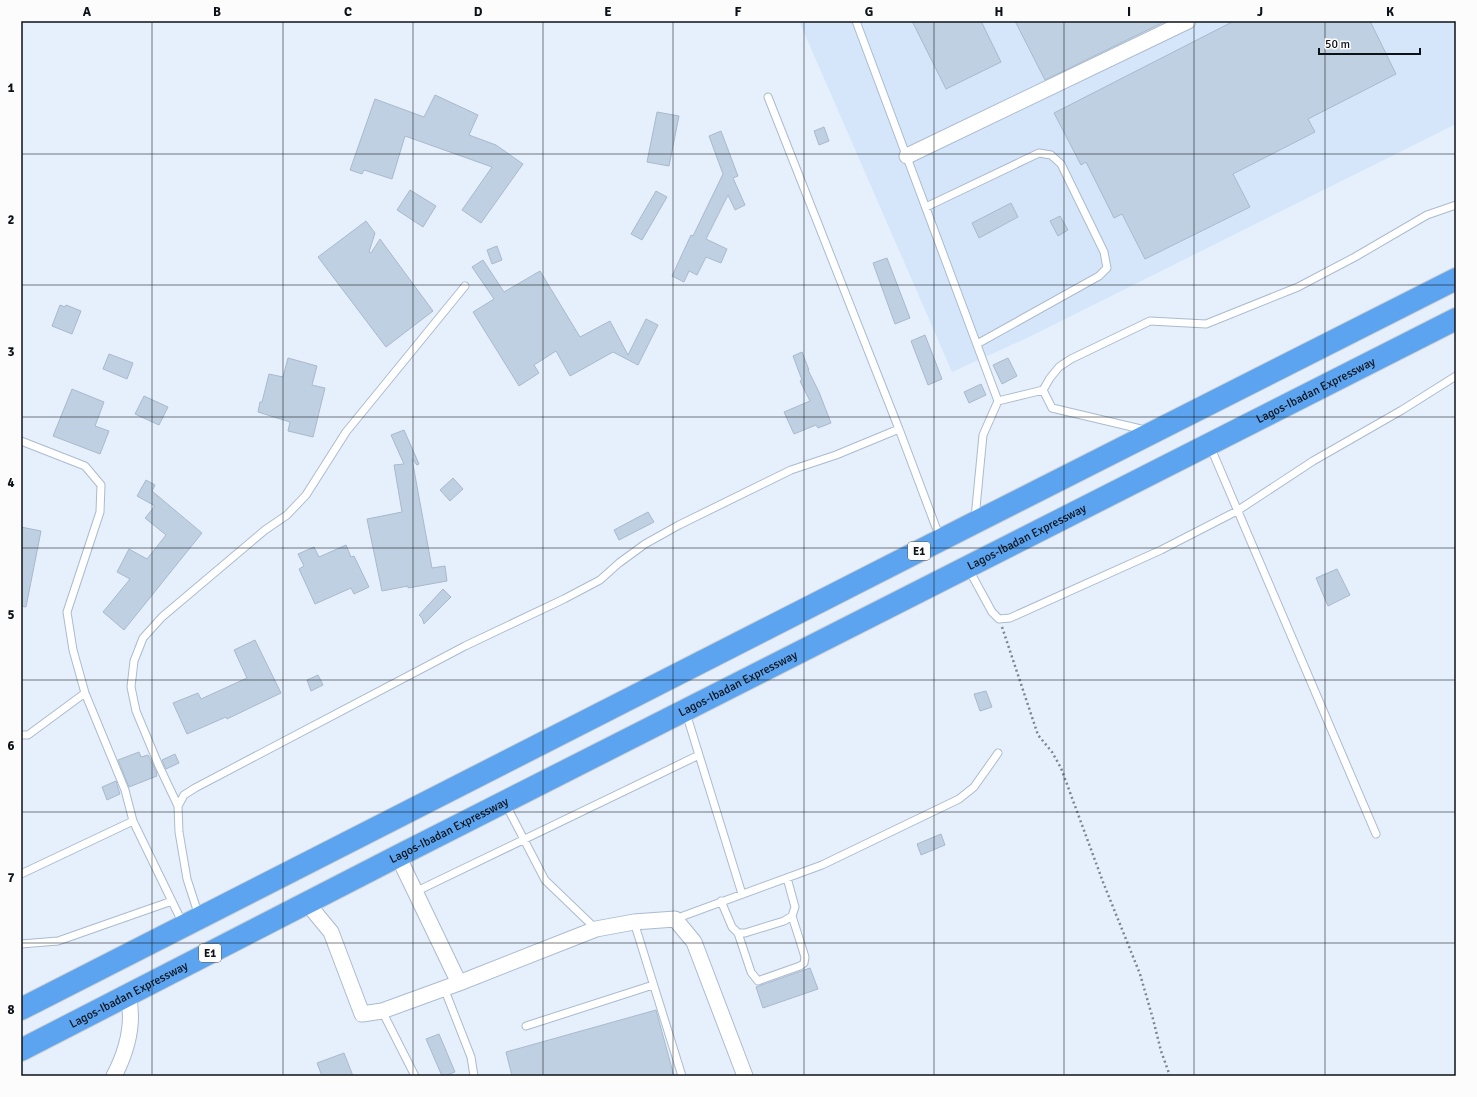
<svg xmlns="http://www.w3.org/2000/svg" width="1477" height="1097" font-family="Signika,sans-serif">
<rect width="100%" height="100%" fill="#e6f0fc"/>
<path fill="#d5e6fb" d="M799,21H1456V124L1029,337L952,372Z"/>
<path fill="#c0d0e3" stroke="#a9b9cc" d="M912,21H981L1001,62L946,89Z
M1015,21H1166L1045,80Z
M1234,21H1370L1396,74L1308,119L1315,132L1233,174L1250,207L1145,259L1122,214L1114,218L1086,162L1081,165L1054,113Z
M435,95L478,115L469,135L496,145L523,164L481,223L462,210L492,167L405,136L392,179L364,170L362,174L350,170L375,99L424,117Z
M657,112L679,116L669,166L647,162Z
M824,127L829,141L819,145L814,131Z
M721,131L738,176L733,178L745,205L735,210L728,195L706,239L727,249L721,263L706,257L697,275L689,271L684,282L672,276L691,235L693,236L723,174L709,136Z
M410,190L436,206L423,227L397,210Z
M656,191L667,197L642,240L631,234Z
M1011,203L1018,217L979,238L972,223Z
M1060,216L1068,230L1058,236L1050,221Z
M366,221L375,233L369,252L371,253L380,239L433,311L386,347L318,257Z
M497,246L502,260L492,264L487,250Z
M887,258L910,318L895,324L873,263Z
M483,260L504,292L540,271L580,337L610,321L628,355L646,319L658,325L638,365L613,352L570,376L556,351L534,365L539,373L519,386L473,312L494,299L472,267Z
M60,305L65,307L66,305L81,311L72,334L52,326Z
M925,335L942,379L928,385L911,341Z
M802,352L809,370H808L819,392L831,423L818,428L816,425L794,434L784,412L810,401L800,381L802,380L793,356Z
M109,354L133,363L127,379L103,369Z
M288,358L317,366L312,385L325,388L313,437L288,431L290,422L258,412L260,402H262L269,374L283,377Z
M1008,358L1017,376L1002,384L993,365Z
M981,384L986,395L969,403L964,392Z
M72,389L104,402L95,426L109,431L100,454L53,436Z
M144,396L168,407L159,425L135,414Z
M404,430L419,464L417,465L412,459L432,568L445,566L447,581L408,588V586L382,591L367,519L402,512L394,465L404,464L391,435Z
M453,478L463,489L450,501L440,490Z
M146,480L155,485L152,491L202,533L124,630L103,612L130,579L117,572L129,549L147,559L166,535L145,518L155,506L137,496Z
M648,512L654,522L619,540L614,530Z
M21,527L41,531L26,607L21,606Z
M346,545L351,557L354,556L369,587L354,594L351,588L315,604L299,569L304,566L298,554L314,547L319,557Z
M1337,569L1350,595L1328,606L1316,578Z
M443,589L451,597L424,624L422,618L419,615Z
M255,640L281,693L227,719L226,717L187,734L173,703L198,693L201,699L247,678L234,650Z
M318,675L323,685L311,691L307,680Z
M986,691L992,707L980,711L974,694Z
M139,752L141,757L148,755L157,773L156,774L157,776L129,787L118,760Z
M175,754L179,763L166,769L162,760Z
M116,781L120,794L107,800L102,787Z
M941,834L945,845L921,855L917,844Z
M810,968L818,989L763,1008L756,987Z
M656,1010L674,1076H512L506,1052Z
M439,1034L455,1072L445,1076H442L426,1039Z
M344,1053L353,1076H322L317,1063Z"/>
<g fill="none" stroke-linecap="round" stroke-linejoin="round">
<g stroke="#abbbce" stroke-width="9">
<path id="lane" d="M856,21L998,401L983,435L975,518
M768,97L899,429
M926,207L1039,153L1051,155L1061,164L1104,252L1107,268L1099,276L977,344
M1043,390L1050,378L1059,367L1071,359L1150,321L1206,324L1298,287L1355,257L1427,215L1456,205
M998,401L1043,390L1052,408L1145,430
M21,441L85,466L101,485L100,512L67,612L73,650L85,693L125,790L133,821L183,924
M1210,446L1376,834
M968,568L992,612L999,619L1010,618L1161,550L1237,511L1313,461L1402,410L1456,376
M686,713L742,894
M21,735H28L85,693
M505,803L545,880L596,929
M178,806L159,766L136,711L131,687L134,661L143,638L162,617L265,530L287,515L306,495L346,432L465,286
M21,874L133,821
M415,892L699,755
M721,901L732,927L738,933H745L784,921L792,916L795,907L787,878
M199,916L187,879L179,832L178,806L184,795L195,788L465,646L564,599L600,580L619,563L645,544L679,525L791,470L836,455L899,429L940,538
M675,919L822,865L959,799L974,787L998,753
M634,922L682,1076
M738,933L751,972L758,981L763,979L800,966L804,963L805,957L792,916
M21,944L58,941L172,901
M444,988L471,1057L474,1076
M382,1011L415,1076
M526,1026L653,985"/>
</g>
<g stroke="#abbbce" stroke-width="17">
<path id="street" d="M907,156L1188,21
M398,856L459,983
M307,903L331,932L362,1014L382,1011L459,983L596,929L634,922L675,919L694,942L745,1076
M114,1076C127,1051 135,1024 128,995"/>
</g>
<g stroke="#ced0d1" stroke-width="24">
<g id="highway">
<path d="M21,1009L974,523L1456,279"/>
<path id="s1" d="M21,1050L398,856L1456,319"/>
</g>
</g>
<path stroke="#7d858e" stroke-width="2.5" stroke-dasharray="2 3" stroke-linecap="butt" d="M1002,627L1038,735L1052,752L1061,768L1103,882L1140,974L1153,1019L1161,1051L1170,1076"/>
<use href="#lane" stroke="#fff" stroke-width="7"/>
<use href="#street" stroke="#fff" stroke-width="15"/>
<use href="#highway" stroke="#5ca4f0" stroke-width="22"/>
</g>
<path fill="none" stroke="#0c1218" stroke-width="1" stroke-opacity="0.55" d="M152,21V1076M283,21V1076M413,21V1076M543,21V1076M673,21V1076M804,21V1076M934,21V1076M1064,21V1076M1194,21V1076M1325,21V1076M21,154H1456M21,285H1456M21,417H1456M21,548H1456M21,680H1456M21,812H1456M21,943H1456"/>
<g text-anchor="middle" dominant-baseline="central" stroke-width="3" stroke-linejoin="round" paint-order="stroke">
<g fill="#fcfcfc" stroke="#54585c" stroke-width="1">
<rect x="908" y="542" width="22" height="18" rx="3"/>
<rect x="199" y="944" width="22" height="18" rx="3"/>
</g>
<g font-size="11" font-weight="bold" fill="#0c1218">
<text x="919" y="551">E1</text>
<text x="210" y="953">E1</text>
</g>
<g font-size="12" fill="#0c1218" stroke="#fcfcfc">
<text stroke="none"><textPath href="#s1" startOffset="1453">Lagos-Ibadan Expressway</textPath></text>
<text stroke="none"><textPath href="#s1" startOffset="1129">Lagos-Ibadan Expressway</textPath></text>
<text stroke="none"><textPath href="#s1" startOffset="805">Lagos-Ibadan Expressway</textPath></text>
<text stroke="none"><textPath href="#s1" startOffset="481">Lagos-Ibadan Expressway</textPath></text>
<text stroke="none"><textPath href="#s1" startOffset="121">Lagos-Ibadan Expressway</textPath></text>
</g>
</g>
<rect width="1477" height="1097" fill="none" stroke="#fcfcfc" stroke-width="44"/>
<path d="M1319 48v6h101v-6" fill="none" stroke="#0c1218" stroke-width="2"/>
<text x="1325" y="48" font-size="12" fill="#0c1218" stroke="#fcfcfc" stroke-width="3" paint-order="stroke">50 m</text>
<rect x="22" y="22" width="1433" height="1053" fill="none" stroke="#0c1218" stroke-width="1.5"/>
<g font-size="13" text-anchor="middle" font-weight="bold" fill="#0c1218">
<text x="87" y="16">A</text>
<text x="217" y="16">B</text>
<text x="348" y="16">C</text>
<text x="478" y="16">D</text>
<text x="608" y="16">E</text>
<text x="738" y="16">F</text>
<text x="869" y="16">G</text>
<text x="999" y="16">H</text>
<text x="1129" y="16">I</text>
<text x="1260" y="16">J</text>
<text x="1390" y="16">K</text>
<text x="11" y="92">1</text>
<text x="11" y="224">2</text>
<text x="11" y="356">3</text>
<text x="11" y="487">4</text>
<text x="11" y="619">5</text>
<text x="11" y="750">6</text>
<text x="11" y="882">7</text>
<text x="11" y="1014">8</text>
</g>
</svg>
